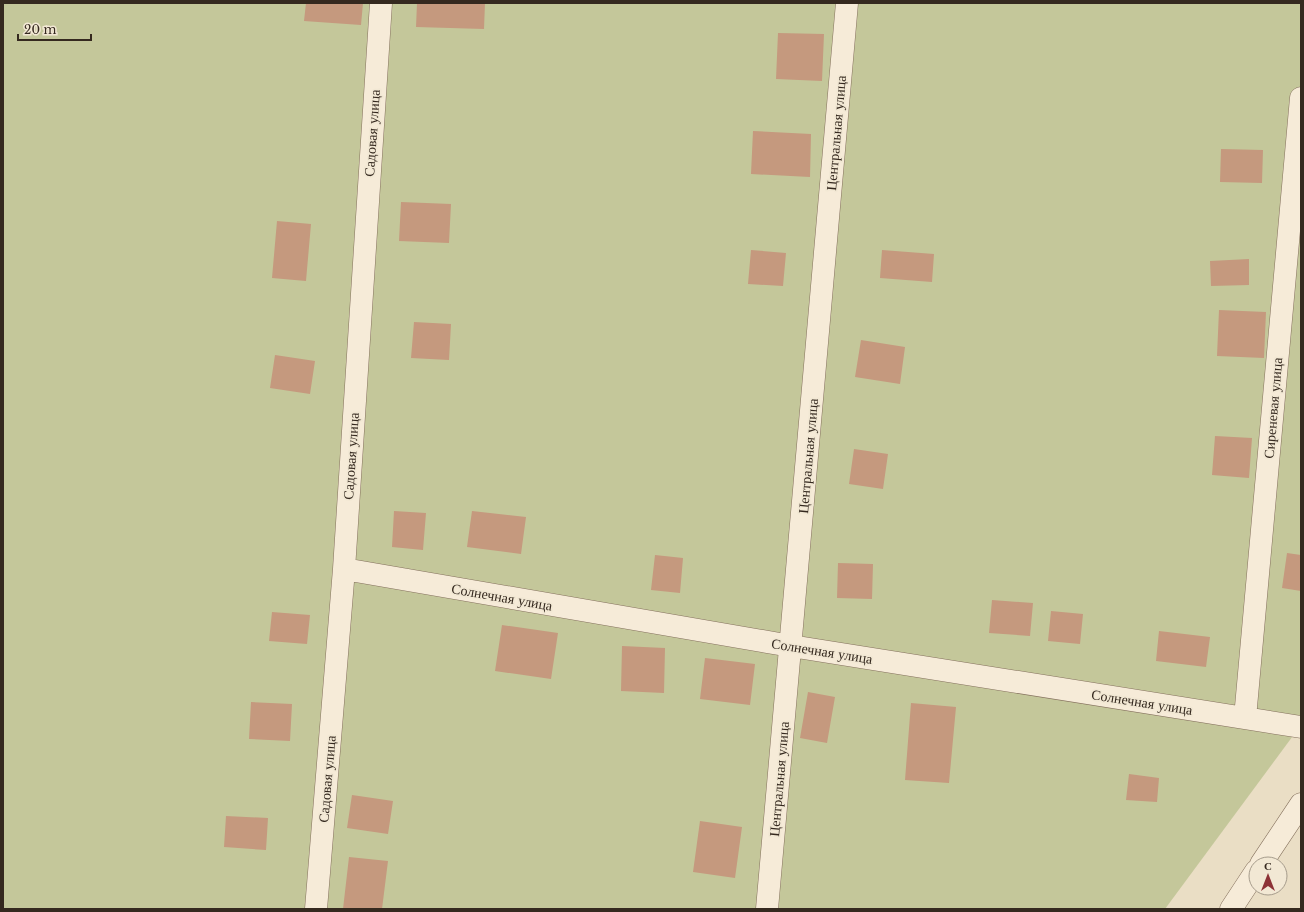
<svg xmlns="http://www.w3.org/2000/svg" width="1304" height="912" font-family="'Libre Baskerville',serif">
<rect width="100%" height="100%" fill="#eadec5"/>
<path fill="#c4c79a" d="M3,3H1301V725L1165,909H3Z"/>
<path fill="#c5997e" d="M306,3H363L361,25L304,21Z
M417,3H485L484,29L416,27Z
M778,33L824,34L822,81L776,79Z
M753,131L811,134L810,177L751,174Z
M1221,149L1263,150L1262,183L1220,182Z
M401,202L451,204L449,243L399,241Z
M277,221L311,224L306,281L272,278Z
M751,250L786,253L783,286L748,284Z
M882,250L934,254L932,282L880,278Z
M1249,259V285L1211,286L1210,261Z
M1219,310L1266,312L1264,358L1217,356Z
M414,322L451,324L449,360L411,358Z
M861,340L905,347L900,384L855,377Z
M275,355L315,361L310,394L270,388Z
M1215,436L1252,438L1249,478L1212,475Z
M854,449L888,454L883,489L849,484Z
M394,511L426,513L423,550L392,547Z
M472,511L526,517L521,554L467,547Z
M1287,553L1301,555V591L1282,588Z
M655,555L683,558L680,593L651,590Z
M838,563L873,564L872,599L837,598Z
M992,600L1033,603L1030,636L989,633Z
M1051,611L1083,614L1080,644L1048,641Z
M272,612L310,615L307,644L269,641Z
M502,625L558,633L551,679L495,671Z
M1159,631L1210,637L1206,667L1156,661Z
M622,646L665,648L664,693L621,691Z
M705,658L755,664L750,705L700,699Z
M808,692L835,697L827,743L800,738Z
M251,702L292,704L290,741L249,739Z
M911,703L956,707L949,783L905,780Z
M1129,774L1159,778L1157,802L1126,800Z
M352,795L393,801L388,834L347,828Z
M226,816L268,818L266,850L224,847Z
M700,821L742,827L735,878L693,872Z
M349,857L388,861L382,909H343Z"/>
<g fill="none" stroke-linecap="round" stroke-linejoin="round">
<g stroke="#84705d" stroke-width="23">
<path id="minor" d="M344,569L791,646L1301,727
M1245,718L1301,98
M1261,864L1301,804
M316,909L344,569L381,3
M767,909L847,3
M1231,909L1256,871"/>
</g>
<use href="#minor" stroke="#f6ebd8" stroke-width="22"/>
</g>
<g text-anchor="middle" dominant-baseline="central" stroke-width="3.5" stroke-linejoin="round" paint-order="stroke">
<g font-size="14" fill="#35291f" stroke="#f2e8d4">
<text transform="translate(372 133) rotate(-86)">Садовая улица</text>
<text transform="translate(836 133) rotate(-85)">Центральная улица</text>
<text transform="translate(1273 408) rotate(-85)">Сиреневая улица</text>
<text transform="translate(351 456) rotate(-86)">Садовая улица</text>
<text transform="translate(808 456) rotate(-85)">Центральная улица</text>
<text transform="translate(502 597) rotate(10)">Солнечная улица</text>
<text transform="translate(822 651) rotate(9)">Солнечная улица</text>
<text transform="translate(1142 702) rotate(9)">Солнечная улица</text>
<text transform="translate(327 779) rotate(-85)">Садовая улица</text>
<text transform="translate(779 779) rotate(-85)">Центральная улица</text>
</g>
</g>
<rect width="1304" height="912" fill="none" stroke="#35291f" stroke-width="8"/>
<g transform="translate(1268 876)"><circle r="19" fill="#f2e8d4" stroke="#a69c8c"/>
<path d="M0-3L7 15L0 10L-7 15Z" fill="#8d3236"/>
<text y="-6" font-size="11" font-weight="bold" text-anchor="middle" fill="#35291f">С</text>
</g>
<path d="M18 34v6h73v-6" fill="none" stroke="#35291f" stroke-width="2"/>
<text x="24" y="34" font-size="12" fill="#35291f" stroke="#f2e8d4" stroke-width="3" paint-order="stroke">20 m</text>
</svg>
